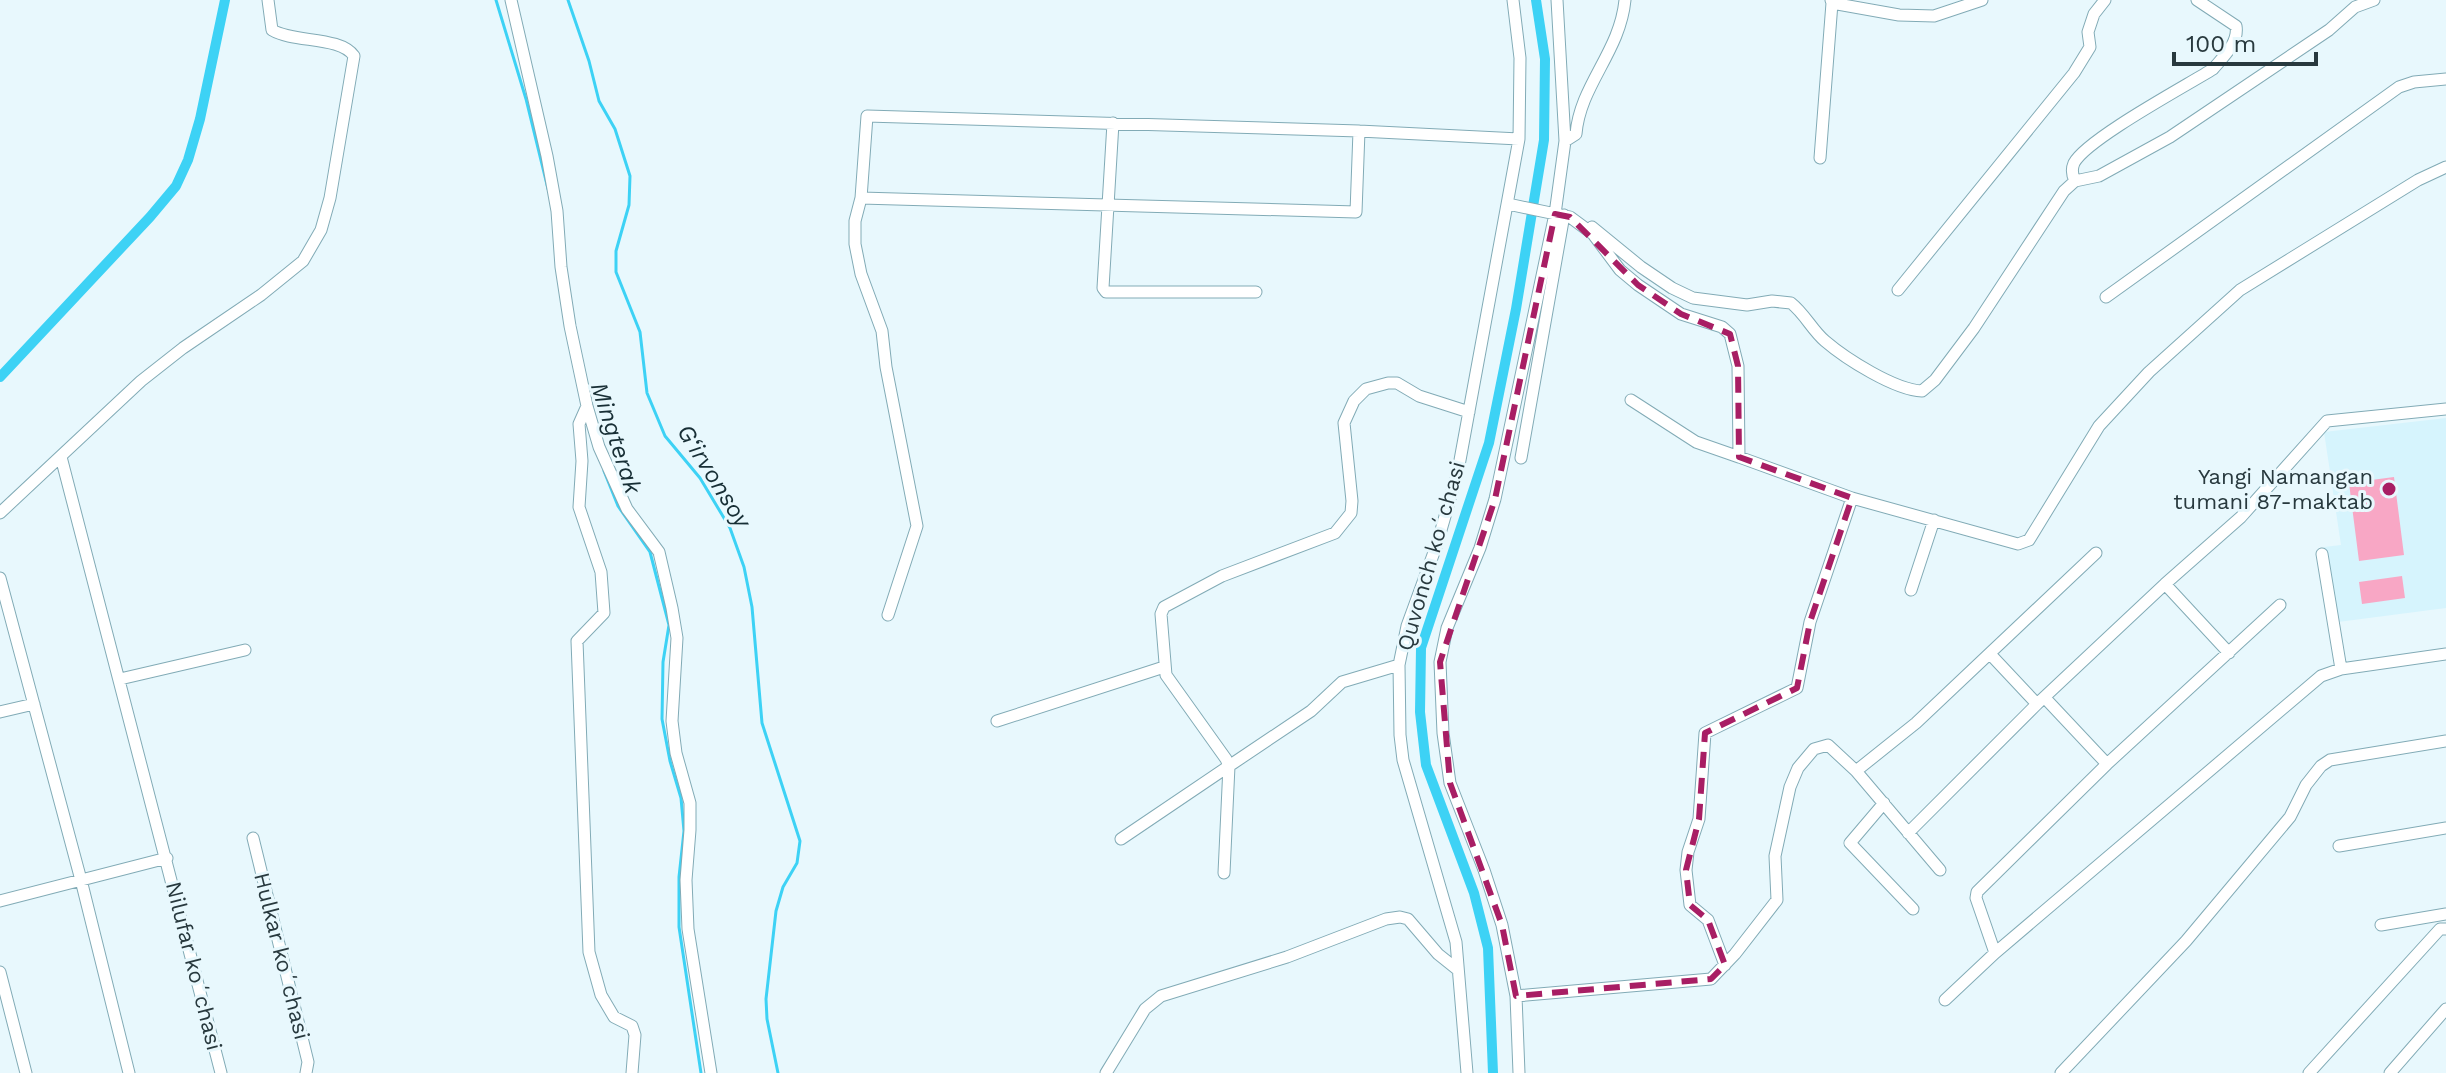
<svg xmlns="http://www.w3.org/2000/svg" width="2446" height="1073" font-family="'Work Sans',sans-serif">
<rect width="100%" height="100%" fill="#e8f8fd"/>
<path fill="#d6f4fd" d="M2446,418V608L2338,622L2324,547L2341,545L2324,432Z"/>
<path fill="#f8a7c5" d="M2394,477L2404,555L2359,561L2349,483Z
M2402,576L2405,598L2362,604L2359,582Z"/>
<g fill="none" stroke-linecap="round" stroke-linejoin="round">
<path stroke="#3dd2f5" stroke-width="3" d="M496,0L526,99L548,189
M568,0L589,61L599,101L615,129L630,176L629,205L616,251V272L640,332L647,393L665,436L700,478L730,528L744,567L752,607L762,723L800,841L797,863L783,887L776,911L766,999L767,1019L778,1073
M604,471L618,506L650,552L669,625L663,662L662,719L670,761L681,798L684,831L679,877V927L701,1073"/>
<path stroke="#3dd2f5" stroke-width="10" d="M0,377L150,217L176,186L188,160L200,119L225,0
M1493,1073L1488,948L1474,893L1426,765L1420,712L1421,648L1489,443L1516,309L1544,140L1545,59L1536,0"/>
<g stroke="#82abb6" stroke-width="13">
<path id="minor" d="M511,0L547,156L557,211L561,267L570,326L587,406L599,447L627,509L659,552L672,608L677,638L672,721L676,753L690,803V830L686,880L688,929L711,1073
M1831,0L1832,3L1899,15L1934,16L1982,0
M1113,123L1103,288L1106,292H1256
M1565,141L1576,134C1580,85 1620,52 1625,0
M1820,158L1832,3
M2075,181C2072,175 2071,170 2074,163C2087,139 2184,87 2213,69C2223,57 2239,43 2236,26L2197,0
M861,198L1356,212L1359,131
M1508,204L1570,217L1593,234L1620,270L1638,285L1681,314L1722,327L1730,334L1738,366L1739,457L1852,498L2018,544L2029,540L2099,426L2149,372L2240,290L2418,180L2446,167
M1592,227L1641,267L1672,288L1693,298L1747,305L1772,301L1791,303C1805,314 1812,330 1825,341C1846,359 1895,390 1922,391L1935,380L1974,328L2064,191L2075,181L2099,176L2170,137L2329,30L2355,7L2374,0
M1898,290L2074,73L2090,47L2088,32L2094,14L2105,0
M2106,297L2399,87L2414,82L2446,79
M1631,400L1696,442L1739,457
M587,406L579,424L582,461L579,507L601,572L604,613L577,641L589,952L601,995L614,1017L632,1026L635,1035L632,1073
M61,457L221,1073
M1521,458L1564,215
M0,513L141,381L183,348L261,295L303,261L321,230L330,198L354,56C340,36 294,43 272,30L268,0
M2322,554L2341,669
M0,578L81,880L129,1073
M2165,584L2229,653
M1911,590L1934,520
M888,615L917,526L886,367L882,331L861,274L855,244V221L861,198L867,116L1359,131L1519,139
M1991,655L2037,704
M120,679L245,650
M2045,698L2107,764
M0,712L34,704
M997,721L1164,667
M1856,771L1916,723L2096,553
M1884,803L1850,843L1913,909
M1908,833L2037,704L2165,584L2241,517L2327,421L2446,409
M253,838L308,1062L306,1073
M1121,839L1229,766L1226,759L1166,675L1161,614L1164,607L1222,576L1335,533L1351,513L1352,501L1344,423L1354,401L1366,389L1388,383H1397L1419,396L1469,412
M2339,846L2446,828
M1224,873L1229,766L1311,711L1342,682L1399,665
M0,901L167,858
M2381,925L2446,914
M1995,953L1976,898L1977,892L2107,764L2280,605
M1725,965L1708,920L1690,905L1686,870L1688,852L1699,819L1705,733L1797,688L1810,622L1852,498
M0,972L26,1073
M1516,996L1711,979L1735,954L1777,900L1775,856L1790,787L1798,768L1814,749L1828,745L1856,771L1940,870
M1945,1000L1995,953L2321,676L2341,669L2446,654
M1106,1073L1145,1009L1161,996L1287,957L1386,919L1400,917L1408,919L1438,954L1458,970
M1467,1073L1456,942L1403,760L1400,735L1399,665L1407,626L1437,544L1458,471L1519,139L1520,58L1513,0
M1519,1073L1516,996L1502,925L1484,870L1450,783L1443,733L1440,662L1447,628L1480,548L1495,499L1555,214L1565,141L1557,0
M2061,1073L2186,941L2290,817L2306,785L2321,766L2330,760L2446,741
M2309,1073L2440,929H2446
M2390,1073L2446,1009"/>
</g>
<use href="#minor" stroke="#fff" stroke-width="11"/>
</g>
<path fill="none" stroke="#a81e64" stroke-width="6" stroke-dasharray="16 10" stroke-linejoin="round" d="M1555,214L1570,217L1638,285L1681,314L1730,334L1738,366L1739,457L1852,498L1810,622L1797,688L1705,733L1699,819L1686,870L1690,905L1708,920L1725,965L1711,979L1516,996L1502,925L1450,783L1440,662L1495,499Z"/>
<circle fill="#a81e64" stroke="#e8f8fd" stroke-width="3" cx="2389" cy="489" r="8"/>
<g text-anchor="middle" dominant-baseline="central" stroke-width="6" stroke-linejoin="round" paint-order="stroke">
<g font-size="22" fill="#28393e" stroke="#e8f8fd" text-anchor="end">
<text x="2373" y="476">Yangi Namangan<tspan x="2373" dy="25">tumani 87-maktab</tspan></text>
</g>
<g font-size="22" fill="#28393e" stroke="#e8f8fd">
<text transform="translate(1431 556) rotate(-74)">Quvonch koʻchasi</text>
<text transform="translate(282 956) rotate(76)">Hulkar koʻchasi</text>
<text transform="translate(194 966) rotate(76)">Nilufar koʻchasi</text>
</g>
<g font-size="24" font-style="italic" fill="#172e35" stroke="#e8f8fd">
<text transform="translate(616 438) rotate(72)">Mingterak</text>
<text transform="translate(714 476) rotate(58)">G‘irvonsoy</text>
</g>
</g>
<path d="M2174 52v12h142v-12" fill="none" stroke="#28393e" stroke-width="4"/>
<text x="2186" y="52" font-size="24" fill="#28393e" stroke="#e8f8fd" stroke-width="6" paint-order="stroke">100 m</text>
</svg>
